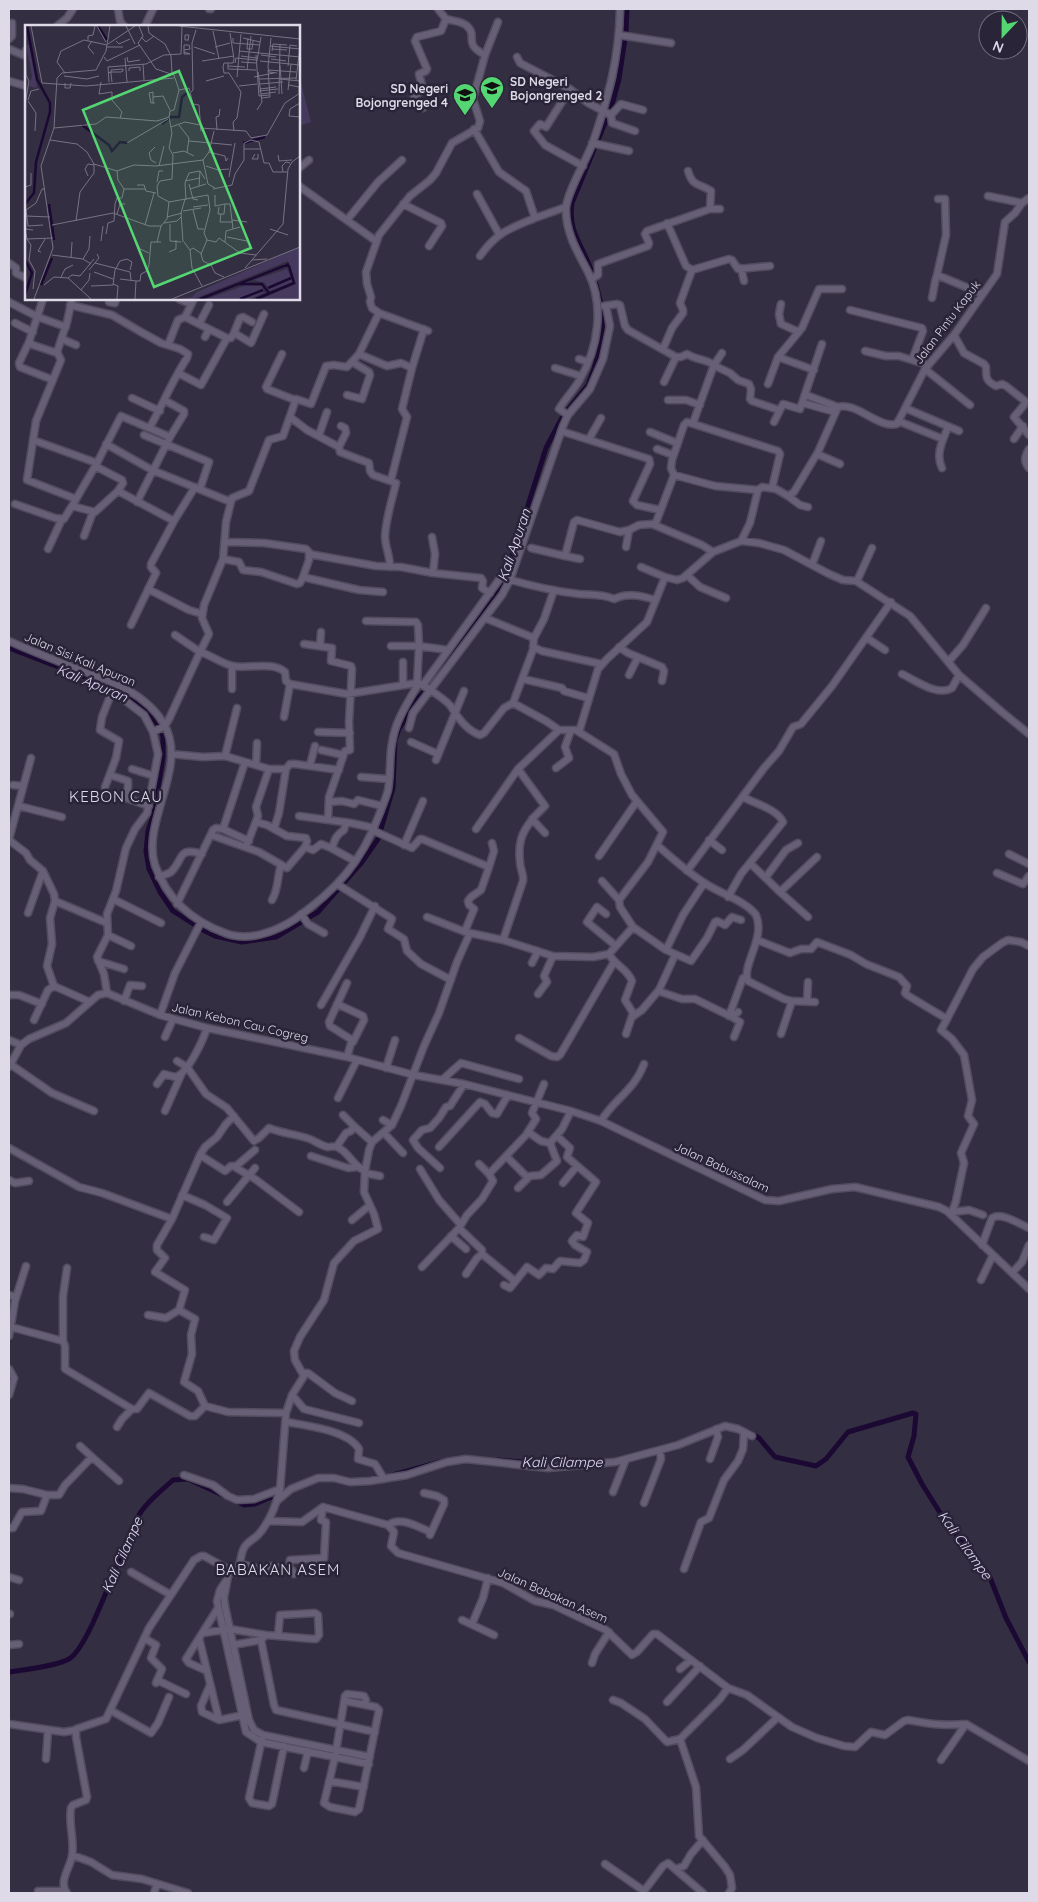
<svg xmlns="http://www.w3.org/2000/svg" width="1038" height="1902" font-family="Quicksand,sans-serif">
<rect width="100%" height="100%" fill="#342e42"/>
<path fill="#45395d" d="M299,75L311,122L299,126Z"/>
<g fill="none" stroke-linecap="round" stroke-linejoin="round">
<path stroke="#1b0933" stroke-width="5" d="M626,32L627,9
M610,112L619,79L625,39
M598,140L607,118
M593,276C586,249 567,234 572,203L595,147
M596,284L601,304
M9,648L92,680L129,697L146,709L156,723L163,736V757L154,813L148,831L146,851L149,869L160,892L173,911L195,925
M201,929L215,936L242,942L276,937L318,912L362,862L378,839L393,788L395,740L399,729L416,700L430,686L458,646L481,617L506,575L546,448L563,416L588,385L594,369L603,336L601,311
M749,1432L759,1438L775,1457L816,1466L826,1459L848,1432L913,1413L916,1414L914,1436L908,1457L922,1484L944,1519L989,1575L1006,1618L1029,1662
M498,1460L522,1462
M393,1475L440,1462
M9,1672C23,1670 57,1666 69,1659C91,1646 122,1544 139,1515C146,1502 162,1490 173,1480L188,1479L244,1505L255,1504L281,1493"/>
<g stroke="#524d5e" stroke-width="9">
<path id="minor" d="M118,9L120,21L124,26
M209,9H211
M438,9L446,19C453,21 463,21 468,27C478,36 462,43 485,55L473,99L480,121L478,128L452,143L436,173L430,180L410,196L379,235L366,272L367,284L371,297L370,302L372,308L379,313L359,354L347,367L334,365L326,366L311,404L296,399L283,436L269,440L249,491L232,498L226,522L223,559L204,605L202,618L209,634L200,652C211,655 222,664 233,666C249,669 272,661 285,672L286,681L290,684L347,694L417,683C424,685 448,701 452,708C458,718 468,731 480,735L484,733L504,708L513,703L546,721L559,730H576L579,732
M57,26L67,18L73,9
M145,26L153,9
M619,35L671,43
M9,39L12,36V23
M9,49L23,55L26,50
M485,55L498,22
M517,57L520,63L570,89L588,103L611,115L612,123L635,131
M9,81L26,86
M570,89L546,127L540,124L534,131L545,145L583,166
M423,108L414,97L423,89L419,74L426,71L427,69L415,41L417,37L441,31L446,19
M611,115L621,104L643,110
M474,129L499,172L526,191L535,218L566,207
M592,143L629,151
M299,168L309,160
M688,171C693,188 700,183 711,191L710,209
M299,186L376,241
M477,194L499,234
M988,196L1022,203
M938,199H945L946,235L937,275L983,294
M403,204L441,223L442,226L429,246
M347,220L378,182L402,160
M667,223L686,266L692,270
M480,256C497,232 509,229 535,218
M9,263L16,268V273L26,278
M741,268L744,281
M591,279L598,275V264L648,246L649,243L645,234L647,231L710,209H720
M932,298C934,290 934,283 937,275
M43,299L29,342L33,345L57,353
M72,299L67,322L57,352L61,360L36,421L27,480L76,499
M179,299L191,304
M9,302L38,317L66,327
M109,302L115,303L116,299
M781,304L779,314L781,324L799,332
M70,305L112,315L141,332L161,343L180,349L188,354L187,358C172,381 163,404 150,427
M604,306L617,304L620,305L625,326L628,330L676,357H681L687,354C696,360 706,359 714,365L693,423
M850,310L922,328L923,331L912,360
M379,313L428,331
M185,317L194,299
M15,323L33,332
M199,324L209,305
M234,333L240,318L243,317L252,322
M954,335L964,353L984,364L986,367C986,378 986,381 996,386L1002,384L1006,386L1025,401L1024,405L1014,417L1029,435
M205,337L209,329
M62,339L76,345
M29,342L19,363L20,367L53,380
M168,345L178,320L185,317L227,338H231L234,333L236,334L251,343L264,314
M663,349L672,328L683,313V310L680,303L692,270L729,259L732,260L738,269L770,266
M865,351L886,356H899L928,365
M282,354L266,387L267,389L295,400
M359,354L387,366L401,363L412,368L402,409L407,417L391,480
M778,357L814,370
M579,359L588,362
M714,365L722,353
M715,366L730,373L738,380L749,384L751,389L750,399L752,401L779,410
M412,368L424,329
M555,368L581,376
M925,369L970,405
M178,373L201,385L227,338
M664,382L676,357
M768,384L778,357L802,328L819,289H842
M347,395L362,399L370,375L369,372L352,362
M806,395L838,407
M132,398L160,411
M668,400H686L700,405
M166,401L184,411V414L170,437
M803,403L835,412
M838,407C855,401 879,429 897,424L925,369L954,335L997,274L1005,222L1015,213L1022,203L1029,198
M905,408L959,431
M568,415L559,409C565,399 573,391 579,381C598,349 605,306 588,272C578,253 565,232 566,208C567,192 587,159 593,142C609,95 619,58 620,9
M290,417L307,430L339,447L340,452L369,463L370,471L373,475L396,483C392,500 386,518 385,536C385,547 390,555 390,567
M898,421L943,439
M774,422L783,404L800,409L822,344
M561,431L649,459L650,464L633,501L637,505L660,510
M650,432L677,443
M144,435L209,462L200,489
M319,435L327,412
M589,439L601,418
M1014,439L1023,426
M33,440L97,463
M106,444L152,470L231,502
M339,447L346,433L345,428L341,426
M657,449L673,455
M1029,449C1025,456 1023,461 1029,468
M817,454L840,464
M95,466L122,480L123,483L118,491
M942,468C935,454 943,440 948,427
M674,475L715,486L758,490
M788,496L800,505L808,507
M15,504L55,518L64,519L72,506
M174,521L195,487
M655,525L674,475L671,468L672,460L684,425L687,422L778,451L780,454L772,488
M84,536L93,512
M432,537L435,554L433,573
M741,541L750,523L758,490L762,487L776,489L788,496L794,492L818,452L838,407
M225,542L264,543L306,549L309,552V560L303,577
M626,547L629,530
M531,548L565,556L574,522L577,520L620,532L629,530L639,525L652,524L702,545L713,552
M48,549L62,519
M309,554L376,566L401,567L433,573L481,578L483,581L482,588L490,593
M565,556L580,559
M223,559L239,562L243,570L261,572L297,584L300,583L303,577L359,590L383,592
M812,565L821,541
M641,567L665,577
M688,576L700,587L726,598
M857,581L872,548
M148,589L189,610L202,614
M554,590L544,619L534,638L533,647L542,651L601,664
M485,618L534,638
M366,621L416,622L418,625L419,646L448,650
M131,625L156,573L151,567V564L174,521L118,491L95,512L72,506L97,463L121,416L170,437L137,502
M867,638L885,650
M9,641C29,650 50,658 70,666C104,679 144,690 164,724C189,767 141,822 155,865C167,899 192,921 225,933C248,942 275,932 295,919C336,890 361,863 379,815C382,807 386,798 388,790C391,774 389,758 392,743C395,721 408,702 419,683
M304,644L332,648L331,661L351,666L352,669L349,722L350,750L345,751L329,797L328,819
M320,646L321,632
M391,646H419L417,683
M619,647L628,653L662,667L664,671L662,681
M949,661L963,645L986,608
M232,666V689
M902,674C915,680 937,697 952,688L959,675
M629,675L638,657
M523,679L562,688L564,691L588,698
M403,684V662
M423,685L501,577C527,585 553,591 579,594C592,595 603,594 614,599C628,592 642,596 656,600
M103,690L123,699L144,715L153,732L158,754L147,813L135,829L126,848L116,891L107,914L108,935L97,957L104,974L107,993L160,1015L207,1028L347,1057L414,1075L464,1084L571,1111L601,1121L765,1200L779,1201L832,1189L855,1187L939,1207L947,1211L1029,1289
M513,703L534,647
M284,717L290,684
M409,728L413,713L502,595L510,580L563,426L568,415L590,389L603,359L610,326L606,306
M153,732L165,726L169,719L200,652L175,635
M318,732L350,733
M411,742L438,754
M321,750L343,755
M171,754L203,757L225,756L269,769H286L290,764H295L339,770
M225,756L237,708
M436,760L464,691
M256,765L257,743
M310,765L315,746
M556,768L569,758L565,747L571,730
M132,769L154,776
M518,769L545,806L532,819L545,833
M110,775L128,781V788L125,795L126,798L149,806
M361,777L388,779
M13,785L23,786
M105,787L116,758L119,741L100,730L102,717L111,694
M329,802L342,801L354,804L358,800L382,806
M19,806L62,817
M299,816L351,823L374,828
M256,822L267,825L287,836L306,838L307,841L305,847
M223,829L249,841
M274,829L279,813L286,769
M476,829L518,769L559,730
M372,830L412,848L420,839H422L489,867L494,851L492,843
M211,835L259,852L287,868L305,847L313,850L321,844L331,848L355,861
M9,839L31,758
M9,840L26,853L30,860L43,871L54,894L55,901L50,918L52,944L47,966L54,986
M709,840L722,850
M404,845L423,801
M657,845C672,858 686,871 703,882C718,893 745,900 756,915C766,938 741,966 748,981L784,999L792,1001L815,1002
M246,847L258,816L256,807L269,769
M332,848C335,839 336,835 344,830L346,822
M1009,854L1029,864
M599,856L637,801
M750,863L780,892L817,857
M687,871L764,768L779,751L793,727L801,724L832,686L891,602
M997,873L1023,884L1029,876
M159,877C163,875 168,874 171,872C184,860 177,846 202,854
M766,877L786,850L798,843
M602,881L619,900
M337,884L391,918L392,919L388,929L404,939L407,951L421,964L451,980
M780,892L808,917
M728,897L741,874L783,822C777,809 756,804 743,797
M113,899L161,923
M272,900C279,888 277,877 281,865
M55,901L107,923
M177,904L213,830L216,828L223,829L245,762
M28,913L43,871
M301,914L308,924L324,933
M606,914L597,907L587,922L616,946
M427,917L468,933
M633,927L666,950L691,961L707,938L715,922L717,921L725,925L732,917L741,920
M465,931L474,909L469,905L468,901L471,897L481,890L489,867
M108,935L131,946
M503,940L523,881C524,874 520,869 520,862C518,844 521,833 532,820
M757,940L790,953L801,949H811L817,942L851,955L866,964L899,977L907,986L905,993L907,995L947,1019L941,1030L952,1039L964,1055L972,1100L968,1116L974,1124L961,1153L964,1163L956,1201L951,1215
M666,950L683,915L704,883
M609,954C616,967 626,967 632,981L625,1000L633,1013L626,1034
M675,955L659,990L661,992L682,999H695L732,1017L738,1012
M98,961L124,969
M532,963L538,951
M54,986L90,1002
M538,994L547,982L544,976L553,956
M9,995H19L42,1004
M124,1001L130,985L142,986
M807,1001L808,982
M337,1004L363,1016L364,1020L353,1042
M321,1005L360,937L375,906
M160,1015L175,973L201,922
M729,1016L743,978L746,977
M632,1017L642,1010L659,990
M732,1017L740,1022L734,1037
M947,1019L973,969L983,957L1002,943L1008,940L1021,942L1029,946
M34,1020L48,990L54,986
M781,1034L792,1001
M165,1037L173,1019
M519,1038L551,1056L557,1057L560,1055L614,962
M9,1040L21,1045
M347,1057L352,1040L330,1026L329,1022L347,983
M177,1061L187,1067L206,1094L227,1108L254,1141L259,1138L269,1128C281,1133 294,1134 307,1138C314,1140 321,1146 328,1147C332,1147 335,1145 339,1148C350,1154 353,1166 365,1171
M10,1064L52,1093L94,1111
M9,1067L21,1045L29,1039L66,1023L98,995L107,993
M386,1068L395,1040
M442,1080L461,1063L519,1079
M157,1084L164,1074L175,1077C188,1074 203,1040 207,1028
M338,1098L357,1060
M165,1111L181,1075
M343,1115L354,1126
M234,1116L226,1124L217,1137L205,1147L200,1155L172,1219L157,1245V1250L165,1258L155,1272L185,1290L179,1310L195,1319L191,1335L192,1354L184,1382L198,1391L205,1406L228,1412L286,1413
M383,1120L392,1125
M601,1121C614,1099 634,1091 644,1064
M528,1132L541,1141L550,1143L562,1129L571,1111
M384,1133L403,1153
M337,1146L346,1133L351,1131L354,1126L372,1142
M439,1147L480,1102L485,1104L492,1113L497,1114L508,1095
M9,1148L79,1187L102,1193L172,1219
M200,1155L225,1171L231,1166H233L255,1179L299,1212
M311,1156L348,1168L357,1167
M506,1156L525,1175
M479,1164L489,1174
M235,1167L255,1150
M440,1168L418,1148L413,1140L422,1130L430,1128L439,1118L446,1107L450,1106L464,1084
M420,1169L439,1200L461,1225
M365,1173L380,1176
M9,1180L15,1183L29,1181
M563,1183L577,1166
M518,1188L530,1176L541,1175L557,1161L550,1143
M182,1195L205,1205L227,1218L214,1240L204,1237
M227,1202L255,1168
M952,1212L969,1210L983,1215
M352,1220L370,1205
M459,1228L482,1250V1254
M451,1236L466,1249
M982,1245L992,1218C1002,1212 1019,1224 1029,1228
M422,1267L459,1228L467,1215L482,1199L493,1181L489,1174L526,1135L536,1119L532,1113L544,1084
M1012,1273L1022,1262L1029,1245
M466,1274L477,1258L482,1254L515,1281
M981,1280L993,1255
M504,1285L510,1288L527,1267L539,1275L546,1268L553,1269L560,1261L580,1263L584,1260L587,1252L575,1245L572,1241L577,1235L583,1237L588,1223L576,1213L596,1182L567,1157L570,1148L557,1136
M9,1295L16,1297
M148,1315L166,1318L179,1310
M11,1327L63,1341L65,1346V1369L132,1409H137L149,1393L190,1416H195L205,1406
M9,1336L15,1301L26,1266
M63,1341V1296L67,1268
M9,1369L14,1378L9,1395
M304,1376V1373H308L335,1393L352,1401
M292,1395L304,1409L359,1423
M287,1422C307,1426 348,1430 359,1449L358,1459L375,1464L384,1479
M117,1427L122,1419L132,1409
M92,1457L119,1481
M710,1459L718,1437L716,1429
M184,1475L213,1485L228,1496L237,1500L254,1499L280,1489
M9,1488L23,1489L47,1495
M613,1492L626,1459
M424,1493L437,1496L444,1500V1504L430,1535
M278,1500L291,1489L318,1478H334L350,1482L370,1481L407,1475L447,1462L466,1459L548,1468L615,1462L678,1445L725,1426L738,1429L752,1436
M644,1503L661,1459L660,1450
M268,1521L302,1522L323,1507L388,1525L394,1532L391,1546L398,1553L503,1583L535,1601L553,1605L606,1630L632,1655L637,1652L653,1634H657L728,1688L747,1695L792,1727L817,1738L844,1746L855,1747L871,1732L885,1735L904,1721L908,1720C930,1724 943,1726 966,1724L1029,1761
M388,1525C402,1516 417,1527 431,1532
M9,1528H13L22,1512L41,1511L47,1495H59L65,1485L92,1457L80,1446
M241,1564L260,1569L270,1566L292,1570L294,1574
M289,1568L290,1560L324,1558L326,1522L321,1520L323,1507
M684,1569L701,1522L709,1518L724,1480L738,1461L743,1449L744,1432
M229,1571L224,1598L225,1606L249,1720L254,1730L263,1735L370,1757
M131,1572L171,1595
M9,1577L19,1580
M226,1581L220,1590L217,1601L246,1732L261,1742L369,1764
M9,1614H10
M462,1620L494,1635
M472,1624L483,1598L488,1578
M203,1633L230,1629L266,1635L314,1639H316L319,1635L318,1615L315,1613L280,1615L278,1636
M266,1635L261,1640L274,1705L276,1710L375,1732
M144,1638L156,1645L151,1658L162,1669L156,1683
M199,1638L219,1720
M9,1645L19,1644
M233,1645L261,1640
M592,1663L595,1654L609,1632
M680,1669L691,1660
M207,1671L189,1663L186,1659L218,1608
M157,1680L186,1694
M210,1685L201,1706L202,1712L219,1720L244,1715
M728,1688L720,1699L680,1739L696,1787L699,1836L725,1867L730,1875L732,1888L729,1893
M613,1700L621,1703L645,1719L667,1742L680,1739
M345,1701L376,1707L379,1710L359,1809L355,1812L330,1807L324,1803L335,1757L345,1696L347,1694L364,1696L366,1700L365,1705
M667,1702L700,1666
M110,1710L151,1733L158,1723L169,1697
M9,1724L64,1732L76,1730
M262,1739L249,1798L252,1803L269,1806L272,1804L284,1746
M46,1759L48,1730
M730,1759L743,1750L778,1717
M941,1760L966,1724
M304,1768L308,1751
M329,1781L364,1787
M72,1855L91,1862L112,1875L142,1879L188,1893
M605,1864L644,1891L663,1866L668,1863L703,1893
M676,1869L684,1866L691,1854L703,1840
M38,1891H65
M67,1893C58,1882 70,1868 72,1856C75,1840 68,1824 71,1808L73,1805L86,1800L87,1797L76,1737V1729L106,1719L149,1628L194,1560L201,1556H204L235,1573C243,1564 239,1552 246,1545C249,1541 254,1539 258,1535C269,1523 276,1505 280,1490L286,1413L292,1395L304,1376L295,1360L294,1351L300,1337L324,1300L334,1263L354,1241L378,1229L374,1214L364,1192L365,1171L369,1150L372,1142L392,1125L401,1106L424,1046L439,1013L457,962L470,933L503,940L553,956L593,957L609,954L633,927L620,907L619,900L648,862L663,832L632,795L621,774L614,754L579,732L598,669L607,659L647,622L665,577L677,580L683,578L713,552L741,541L759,543L784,550L829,574L843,580L856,581L910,616L959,675L1002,712L1029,734
M154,1893L157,1884"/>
</g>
<use href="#minor" stroke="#665f76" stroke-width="6"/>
</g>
<defs>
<g id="school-pin" transform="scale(1.25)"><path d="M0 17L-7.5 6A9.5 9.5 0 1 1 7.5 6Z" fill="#54d672" stroke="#2a2438"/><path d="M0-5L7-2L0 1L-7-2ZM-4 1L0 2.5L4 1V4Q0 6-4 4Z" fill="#111"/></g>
</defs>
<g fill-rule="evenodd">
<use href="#school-pin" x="492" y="88"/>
<use href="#school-pin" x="465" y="95"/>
</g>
<g text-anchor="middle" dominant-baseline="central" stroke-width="5" stroke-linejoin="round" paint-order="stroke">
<g font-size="12" font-weight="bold" fill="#dedae8" stroke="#2a2438" text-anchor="start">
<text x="510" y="81">SD Negeri<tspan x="510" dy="14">Bojongrenged 2</tspan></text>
<text x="448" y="88" text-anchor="end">SD Negeri<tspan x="448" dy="14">Bojongrenged 4</tspan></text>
</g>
<g font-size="12" fill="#dedae8" stroke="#2a2438">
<text transform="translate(947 322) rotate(-53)">Jalan Pintu Kapuk</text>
<text transform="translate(80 659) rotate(23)">Jalan Sisi Kali Apuran</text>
<text transform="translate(240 1022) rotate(13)">Jalan Kebon Cau Cogreg</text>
<text transform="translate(722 1167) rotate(25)">Jalan Babussalam</text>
<text transform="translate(553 1595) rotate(24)">Jalan Babakan Asem</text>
</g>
<g font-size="14" font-style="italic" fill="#e2d9f9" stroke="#2a2438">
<text transform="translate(514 545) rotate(-71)">Kali Apuran</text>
<text transform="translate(92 683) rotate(23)">Kali Apuran</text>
<text x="562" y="1462">Kali Cilampe</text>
<text transform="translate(965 1545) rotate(54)">Kali Cilampe</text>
<text transform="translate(122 1555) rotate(-66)">Kali Cilampe</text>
</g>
<g font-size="15" letter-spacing="1" fill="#dedae8" stroke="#2a2438">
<text x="116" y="796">KEBON CAU</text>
<text x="278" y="1569">BABAKAN ASEM</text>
</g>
</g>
<g transform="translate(25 25)">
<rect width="275" height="275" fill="#342e42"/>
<path d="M1,20H4L12,62L10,63L4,61L7,51ZM275,222V274H236L271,259L263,236L169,274H154L167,272L172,267ZM262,244L268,257L250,264L244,266L240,258L229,255ZM221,260L237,261L239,268L225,274H182Z" fill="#45395d"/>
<path fill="none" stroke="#1b0933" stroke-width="2.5" d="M73,1L82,15M137,99L146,92H154L157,72L165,66M57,100L84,120L87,126L95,117L103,118M218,118L240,112M0,179L9,168L11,137L25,87V78L12,54L2,1M24,179L29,215M0,235L7,248L0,270M213,259H237L244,268M16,260L27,233M243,263L266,253M175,274L264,239M215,274L238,265M231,274L269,258L264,241L260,240"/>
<path fill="none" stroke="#787384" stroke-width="1" d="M6,1L17,58L31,59M72,1L81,17M101,1L110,19M123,1L124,8L140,19L146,31L147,48M154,1L275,14M188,6L194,34M205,8L209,34L208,38H199L198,42L199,48H204L216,67L212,93L208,97L209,106M116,12L121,17L129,11M208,13V18L235,20M218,13L235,17M223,13L222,24H227L228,16M246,13L243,42L244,47L252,48M63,15V11L68,10L70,1M163,15L164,10H160V15H164M67,16L63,22L69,29M91,16L94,19L105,14M83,19L110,1M0,21L1,50L4,56L0,80M245,21L275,24M82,22H98M169,22L190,29M190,22L205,18M247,24L262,25M214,26L275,32M247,26L248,19L262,20M159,27L165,29H159V20H164L165,24L159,25M231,30L234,71L244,70M236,30L251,32M216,31L231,33M79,32L82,36L115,20M102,32L103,37L115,35M100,33L102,57M246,34L261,36M177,36L209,31M232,36L236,12M235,36L275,40M216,37L231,38M203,38V44L231,45M210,38L211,33L231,35M118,39L119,55M255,40L257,69M203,41L220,42M263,41L265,20L272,21M83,42L121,39L139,30L156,29L157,2M83,42L84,57M222,45L226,11M104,46V43L115,42V46M40,48L32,37L36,26L59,15L82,20M83,48L86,47H96L98,46V44L86,45V49L87,57M39,51L62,54L74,51M212,52L216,9M229,52L249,48M234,54L271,53M255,54L275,56M271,55L275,21M181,56L199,51M76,57L74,69L87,67V75L97,87L95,93M40,58V63H45L46,58M31,59L61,61L149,53M235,59L258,57M264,60L274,62V68M214,61L232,59M235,64L251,62M154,65L164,63L168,79L174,80L176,106M263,65L266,39M234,66L253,64M166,67L168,65L167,18L171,5M236,69L251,67M254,69L255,19M128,72L138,71L145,85M237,73L245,72L243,45L271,47M3,75L6,66L14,64M3,76L11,88L10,106M128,78V67L124,68L126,78H130M275,78L265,84L264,91L275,92M232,85L237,77L233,47M154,100L164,113L162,128M146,102L160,97L175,100M29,103L71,99L81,92L132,96L144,92M175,103L221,106L226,113M192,105L191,92L194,91L195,84M226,113L242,110L260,78L275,68M25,115L52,119L62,127L69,139L92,146L109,140L131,141L178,135L183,159L190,163M226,115L234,117L239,138H244L248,147H262M164,116L187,118M102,118L143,94M187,118L207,120M130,122L124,128L126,135L131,138M219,124H236M184,127L200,131L201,136L203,133M148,128L159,126L169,131M230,129L227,134H233V129M253,130L254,136L267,135M178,135L184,127L189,106M134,141L139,121M181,141L193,145L204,144M92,146L93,155L99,164H120M258,147L257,141L261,137L265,138M63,151L60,144L63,139L69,140M204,152L210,118M160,156L175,153M132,157L134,146H138M164,159L168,174L173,175M112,160H119L121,166L131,168M174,161L175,146M0,162L6,160V148M165,164L181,159M188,164L207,160L210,149L219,135V118L226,115M190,170V181L200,179L199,189H193L194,182M161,175L160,158L164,148L175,146L180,154M144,177L183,170L185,185L179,208L182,215M200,179H205L208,204M168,182L183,180M1,185L3,201L18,200M1,185L11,178L17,164H20M168,185L173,204H179M158,186L176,183M92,189L95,179H100M196,189L195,197H208M1,191L25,192M142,192L157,188M207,195L222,197M51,196L55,167L69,148V139M139,198L152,196L156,192M145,199V216L156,217M27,200L88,188L124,201H136L142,194L144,177L133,171L132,161L135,156L147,154L148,130L144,123L147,108L144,92L145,86L149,85L154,65L149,50L131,44L113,18L118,11L114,1M120,200L129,168M245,204L263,210M81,209L83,198L89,196L90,179L92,173H97L99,164M202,212L222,216M2,214L0,204L8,205M182,215L191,217L194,213L215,228L231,230M182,215L176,229L178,236L186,240L190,248L199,252M76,216L78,201M132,217L136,201M158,217L156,188L160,174M159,217L165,225L168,223L177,229M200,217L201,206L215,202M112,218L115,224L124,228M165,225L167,243L177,261M16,227L13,226L20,214M144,227L151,224V215M27,230L58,234L66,239M46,233L47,217M58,234L64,224L65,211M227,235L242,234M70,238L105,247L106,255M220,243L258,199L263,144L267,137L275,131M64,245L74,233L72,229M90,245L95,236L102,234L107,237L105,245M69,247L88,254M36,252L40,244L48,240M43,253L47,250L55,251L69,234M95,254L111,256M88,259L93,261L92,274M19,260L29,252L43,253L66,274M66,261L88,260L90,245M8,264L10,246L4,235L6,220L2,214L28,213M56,265L64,255L65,248M9,274L28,223L16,141L29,103L32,53L37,48L71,45L81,26L85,1M110,274L111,256H115L116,249L122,246L124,240L126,217H136M147,274L275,222"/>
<path fill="#54d672" fill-opacity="0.15" stroke="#54d672" stroke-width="2.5" d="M154,46L226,223L129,262L58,85Z"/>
<rect width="275" height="275" fill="none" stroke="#dedae8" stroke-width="2.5"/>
</g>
<rect width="1038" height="1902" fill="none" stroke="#dedae8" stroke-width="20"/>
<g transform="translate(1003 35) rotate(202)"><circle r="24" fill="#2a2438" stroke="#726d7e"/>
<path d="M0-4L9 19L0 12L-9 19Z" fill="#54d672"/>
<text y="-8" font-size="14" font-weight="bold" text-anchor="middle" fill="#dedae8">N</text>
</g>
</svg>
